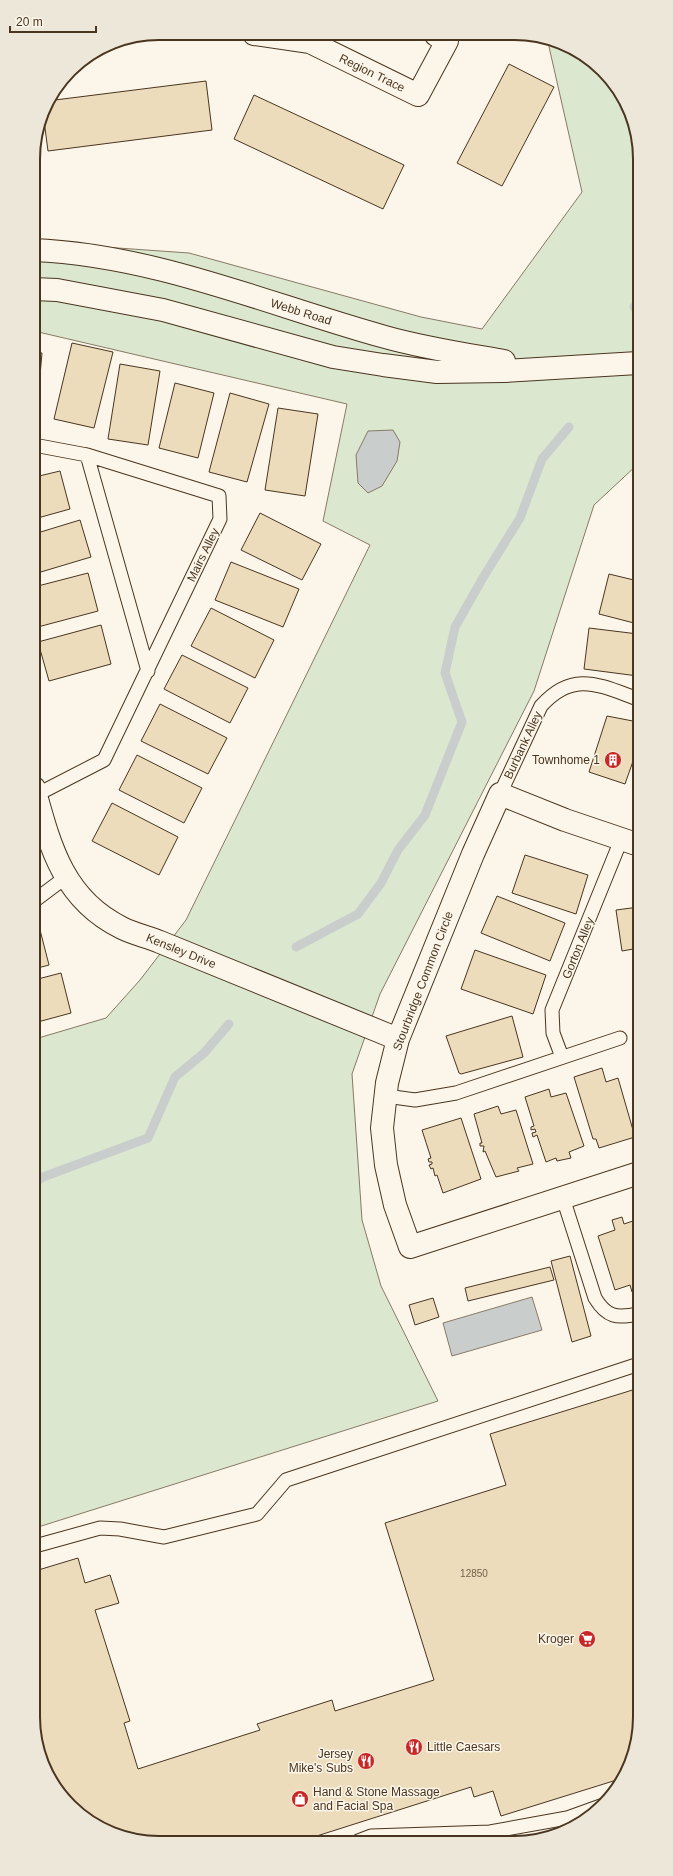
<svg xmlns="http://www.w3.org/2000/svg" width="673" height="1876" font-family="Arial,sans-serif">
<rect width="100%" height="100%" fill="#fbf6e9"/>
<path fill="#dce7d0" stroke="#887966" d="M547,38L577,50L603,70L623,96L638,134V464L594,505L534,691L380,994L352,1074L362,1220L381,1286L438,1401L35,1528V1039L106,1018L140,980L186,920L370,545L323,521L347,404L34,331L33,242L189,253L421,317L482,329L582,192Z"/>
<path fill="#c9cecd" stroke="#887966" d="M393,430L400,442L397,461L382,486L368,493L358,483L356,455L368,431Z
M532,1297L542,1330L452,1356L443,1323Z"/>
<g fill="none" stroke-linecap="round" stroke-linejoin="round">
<path stroke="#c9cecd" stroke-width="9" d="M634,307L638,305
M296,947L358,914L381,883L398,850L425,815L462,722L445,673L455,627L484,576L520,518L542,459L569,427
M35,1183L43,1177L148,1138L175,1077L204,1053L229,1024"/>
</g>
<path fill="#ecdcbc" stroke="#4a3520" d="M509,64L554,87L502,186L457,163Z
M206,81L212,130L48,151L43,113L47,101Z
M254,95L404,165L383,209L234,139Z
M72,343L113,352L94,428L54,419Z
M34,352L42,353L36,421H34Z
M120,364L160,371L148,445L108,439Z
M175,383L214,393L198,458L159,448Z
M230,393L269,404L247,482L209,472Z
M278,408L318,414L305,496L265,490Z
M60,471L70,509L34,519V474L35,477Z
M260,513L321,544L302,580L241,550Z
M80,520L91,557L34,574V534Z
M231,562L299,589L283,627L215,600Z
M88,573L98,611L34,628V587Z
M609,574L638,581V624L599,614Z
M211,608L274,640L255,678L191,646Z
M101,625L111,664L49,681L38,642Z
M589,628L638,634V676L584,669Z
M182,655L248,688L230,723L164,689Z
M160,704L227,738L208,774L141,741Z
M607,716L638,722V747L625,784L589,772Z
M137,755L202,788L184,823L119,790Z
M112,803L178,837L159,875L92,841Z
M525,855L588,875L576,914L512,893Z
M497,896L565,923L550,961L481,933Z
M639,907V948L622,951L616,910Z
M39,926L49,965L34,969V927Z
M475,950L546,975L533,1014L461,989Z
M639,972V983L635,973Z
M61,973L71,1013L34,1023V980Z
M639,988V1008L633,989Z
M512,1016L523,1057L461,1074L459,1073L446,1036Z
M602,1068L606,1082L618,1078L635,1137L599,1148L596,1139H593L574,1077Z
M549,1089L551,1097L566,1093L584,1146L569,1152L571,1158L557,1161L556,1158L546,1162L537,1135L533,1137L532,1133L536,1132L535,1129L531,1130V1127L534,1126L525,1097Z
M498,1106L501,1114L516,1110L533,1164L517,1168L519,1171L496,1177L485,1151L483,1152L484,1146H480V1143H482L474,1114Z
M461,1118L481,1179L443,1193L437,1175L435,1176L433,1168L431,1169L429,1165L432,1164V1162H429L428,1159L431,1158L422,1130Z
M622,1217L624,1224L636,1220L639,1231V1290L632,1292L630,1285L615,1290L598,1236L615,1230L612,1220Z
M570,1256L591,1336L572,1342L551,1261Z
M550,1267L554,1280L468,1301L465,1288Z
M433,1298L439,1317L415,1325L409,1305Z
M639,1388L640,1725L631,1765L623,1778L501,1816L493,1791L474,1797L471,1787L301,1841H134L103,1830L70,1806L50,1780L35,1742V1571L78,1558L85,1583L110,1575L119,1603L95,1610L130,1721L124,1723L138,1769L260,1730L257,1724L332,1700L335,1711L434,1680L385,1523L506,1485L490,1434Z"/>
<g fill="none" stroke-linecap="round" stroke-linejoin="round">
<g stroke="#4a3520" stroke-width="15">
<path id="service" d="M34,445L87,455L219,496L220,519L104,760L36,795
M87,455L148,671
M500,794L541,706C573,670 599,685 638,699
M34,901L66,877
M562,1057L553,1033L552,1010L621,840
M386,1096L415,1100L456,1093L620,1038
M563,1198L595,1298C607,1318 617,1318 639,1314
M35,1546L100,1528L120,1529L164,1537L257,1514L286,1480L639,1364
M358,1841L371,1836L490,1832L567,1818L603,1805"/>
</g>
<g stroke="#4a3520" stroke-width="24">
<path id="minor" d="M254,34L310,42L418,95L447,41L436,35
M34,788C50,846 63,899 122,928C134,934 148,937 160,942L398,1039
M639,845L565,820L500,794L473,854L398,1039L387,1083L382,1128L386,1165L395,1205L410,1247L639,1173"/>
</g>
<g stroke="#4a3520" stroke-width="24">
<path id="tertiary" d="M33,250C156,255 269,305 385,337C424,348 464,354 504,361
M33,289L57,290L163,310L333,357L383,365L437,372L504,371L638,363"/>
</g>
<use href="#service" stroke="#fbf6e9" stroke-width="13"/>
<use href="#minor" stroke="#fbf6e9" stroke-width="22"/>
<use href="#tertiary" stroke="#fbf6e9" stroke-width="22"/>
</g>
<defs>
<g id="building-disc" transform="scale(0.9)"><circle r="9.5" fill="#c62828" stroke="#fbf6e9"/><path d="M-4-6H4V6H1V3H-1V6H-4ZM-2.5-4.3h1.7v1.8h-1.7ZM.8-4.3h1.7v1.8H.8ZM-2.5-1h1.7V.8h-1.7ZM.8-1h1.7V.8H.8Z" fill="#fff"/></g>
<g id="supermarket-disc" transform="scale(0.9)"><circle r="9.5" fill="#c62828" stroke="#fbf6e9"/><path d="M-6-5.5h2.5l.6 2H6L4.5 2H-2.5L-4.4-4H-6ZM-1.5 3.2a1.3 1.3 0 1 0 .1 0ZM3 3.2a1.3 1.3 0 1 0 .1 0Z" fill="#fff"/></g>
<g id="restaurant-disc" transform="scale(0.9)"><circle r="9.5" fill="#c62828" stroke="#fbf6e9"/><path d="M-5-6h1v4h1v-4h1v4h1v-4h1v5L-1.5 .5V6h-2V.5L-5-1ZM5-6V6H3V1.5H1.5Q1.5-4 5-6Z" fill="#fff"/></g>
<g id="shop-disc" transform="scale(0.9)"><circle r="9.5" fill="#c62828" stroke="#fbf6e9"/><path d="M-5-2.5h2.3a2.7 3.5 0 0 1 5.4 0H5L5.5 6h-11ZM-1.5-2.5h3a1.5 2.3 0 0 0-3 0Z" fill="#fff"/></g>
</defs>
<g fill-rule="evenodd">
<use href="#building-disc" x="613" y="760"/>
<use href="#supermarket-disc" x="587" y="1639"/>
<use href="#restaurant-disc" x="414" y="1747"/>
<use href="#restaurant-disc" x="366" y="1761"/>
<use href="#shop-disc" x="300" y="1799"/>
</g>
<g text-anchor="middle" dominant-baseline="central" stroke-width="3" stroke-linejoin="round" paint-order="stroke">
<g font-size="10" fill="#725f47">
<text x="474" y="1573">12850</text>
</g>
<g font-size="12" fill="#4a3520" stroke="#fbf6e9">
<text transform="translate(372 73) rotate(26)">Region Trace</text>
<text transform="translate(301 312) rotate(17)">Webb Road</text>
<text transform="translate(203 555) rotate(-64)">Mairs Alley</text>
<text transform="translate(523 745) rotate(-65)">Burbank Alley</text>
<text transform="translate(578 948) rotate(-68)">Gorton Alley</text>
<text transform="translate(181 951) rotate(22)">Kensley Drive</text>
<text transform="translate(423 981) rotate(-69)">Stourbridge Common Circle</text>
</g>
<g font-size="12" fill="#4a3520" stroke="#fbf6e9" text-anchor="end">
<text x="600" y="760">Townhome 1</text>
<text x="574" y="1639">Kroger</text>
<text x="427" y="1747" text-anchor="start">Little Caesars</text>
<text x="353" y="1754">Jersey<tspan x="353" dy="14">Mike's Subs</tspan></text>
<text x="313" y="1792" text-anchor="start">Hand &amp; Stone Massage<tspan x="313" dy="14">and Facial Spa</tspan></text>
</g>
</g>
<path d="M0 0H673V1876H0ZM159 40H514A119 119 0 0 1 633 159V1717A119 119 0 0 1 514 1836H159A119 119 0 0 1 40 1717V159A119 119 0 0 1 159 40Z" fill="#ede7d9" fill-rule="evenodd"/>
<path fill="none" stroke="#4a3520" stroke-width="2" d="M159 40H514A119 119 0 0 1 633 159V1717A119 119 0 0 1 514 1836H159A119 119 0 0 1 40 1717V159A119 119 0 0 1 159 40Z"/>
<path d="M10 26v6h86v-6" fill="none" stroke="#4a3520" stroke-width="2"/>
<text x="16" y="26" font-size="12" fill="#4a3520" stroke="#fbf6e9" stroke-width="3" paint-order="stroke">20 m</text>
</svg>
